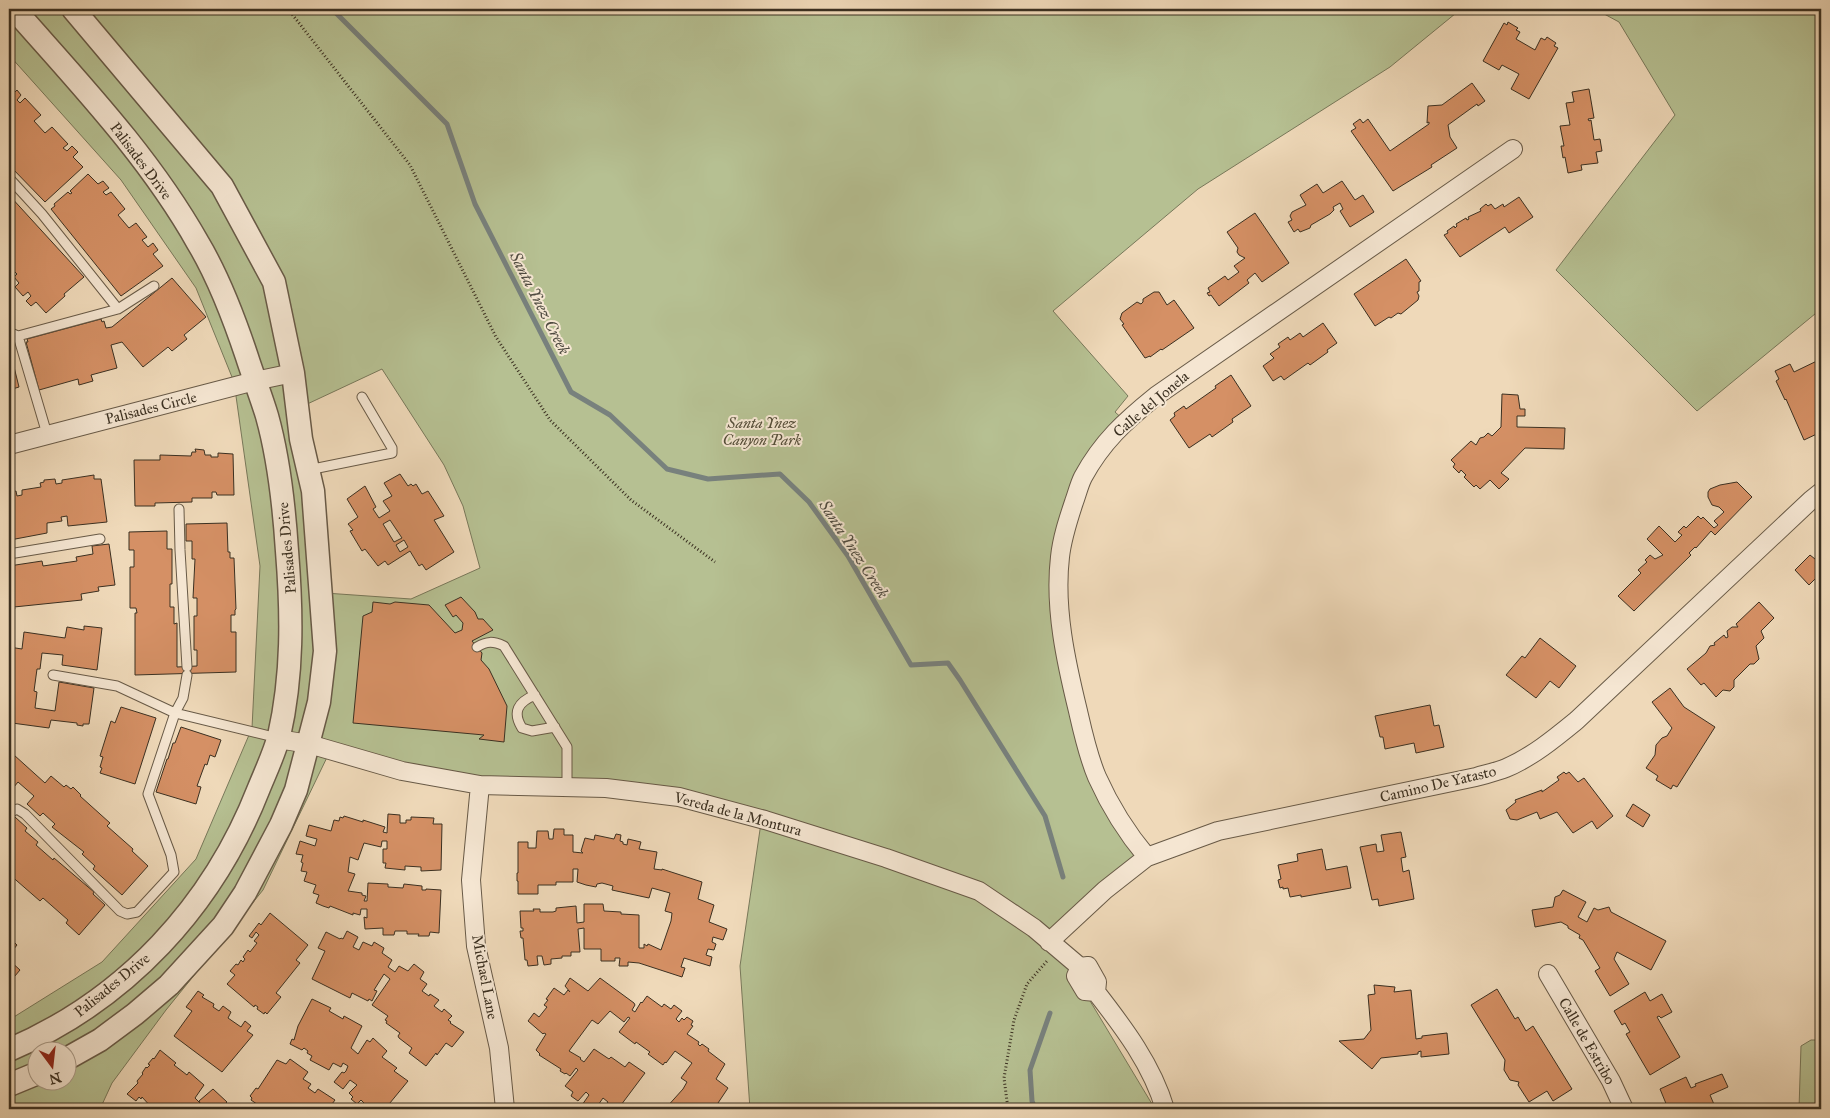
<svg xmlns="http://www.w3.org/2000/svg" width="1830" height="1118" font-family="'IM FELL Great Primer',serif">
<rect width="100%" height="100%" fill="#efd9b9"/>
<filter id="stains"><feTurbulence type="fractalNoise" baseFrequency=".004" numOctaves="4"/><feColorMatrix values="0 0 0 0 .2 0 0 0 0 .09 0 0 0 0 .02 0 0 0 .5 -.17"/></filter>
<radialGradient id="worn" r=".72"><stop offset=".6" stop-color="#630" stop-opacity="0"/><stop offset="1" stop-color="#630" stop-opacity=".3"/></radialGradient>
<path fill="#b6c092" stroke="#78785a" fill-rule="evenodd" d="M9,9H60L158,122L62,9H1461L1390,67L1198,189L1053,311L1128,396L1115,412L1125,421L1086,479L1065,557L1067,625L1101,774L1152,858L1057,946L1155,1109H750L740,966L762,816L480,779L332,747L263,890L166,1010L112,1083L100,1109H9V1020L102,962L196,859L252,728L260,566L234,382L196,288L121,180L9,55ZM382,369L444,465L463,506L480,568L411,599L325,593L303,406ZM38,1050H68V1080H38Z
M1595,9H1821V309L1697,411L1556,270L1675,115L1619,22Z
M1811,1040H1821V1109H1799L1801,1046Z"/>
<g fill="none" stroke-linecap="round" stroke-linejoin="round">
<path stroke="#78817d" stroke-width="5" d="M332,9L447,124L475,204L571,392L610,415L667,469L708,479L780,474L809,502L848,556L911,665L948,663L960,680L1045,816L1063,877
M1035,1109L1032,1101L1030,1070L1050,1013"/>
</g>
<path fill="#d59065" stroke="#3b3021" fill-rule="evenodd" d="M1508,22L1518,28L1516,30L1520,32L1516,39L1535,50L1541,38L1545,40L1547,37L1556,43L1554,46L1558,48L1529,99L1511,89L1519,74L1502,65L1499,70L1483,61L1504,23L1507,25Z
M1472,83L1485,101L1478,106L1477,104L1448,125L1450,137L1457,148L1431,165L1432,167L1393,191L1351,131L1356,128L1353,124L1360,119L1363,123L1368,119L1390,151L1429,124V122L1427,123L1428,106L1442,105Z
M1589,89L1594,118L1588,119L1589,121L1591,120L1594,140L1600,139L1602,151L1596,152L1598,163L1581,165L1582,170L1568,173L1565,157L1563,158L1561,146H1564L1560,126L1570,125L1566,103L1574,102L1572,92Z
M9,90L13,94L17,90L21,95L17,100L20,103L25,98L41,115L34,121L45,133L52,127L68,144L63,148L67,151L72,146L78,152L73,157L83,167L45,202L9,165Z
M88,174L98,184L103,181L109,188L103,192L106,195L111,192L125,209L118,215L129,228L136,223L147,237L142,240L148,247L153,243L158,250L153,254L163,266L121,296L51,209L55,206L54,204L68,192L70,194L72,193L70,191Z
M1342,181L1355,200L1363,195L1374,212L1350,227L1340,211L1343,209L1340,203L1333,207L1334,210L1330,214L1311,225L1310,228L1300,232L1298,229L1294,232L1288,222L1292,220L1290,216L1292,212L1306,205L1300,195L1317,184L1323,193Z
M9,195L84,277L64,294L65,296L46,313L36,302L31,306L26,301L31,296L28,292L23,296L15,287L19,283L14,277L17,274L9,266Z
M1519,197L1533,217L1509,233L1505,227L1460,257L1444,235L1448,233L1447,231L1454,226L1455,228L1457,226L1456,224L1466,218L1467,220L1469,219L1468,217L1481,211L1480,209L1486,204L1488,206L1491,204L1495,209L1503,204L1504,207Z
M1255,213L1289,263L1262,282L1255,273L1247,280L1249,283L1219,306L1211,295L1209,296L1207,293L1210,292L1208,288L1225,276L1228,280L1239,272L1234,266L1245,258L1239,255L1237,252L1238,248L1227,232Z
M1406,259L1421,281L1419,282V291L1417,292L1419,296L1418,300L1401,314L1398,313L1391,318L1389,317L1375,326L1354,294Z
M172,278L206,317L184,335L187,339L172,351L168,347L143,367L122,342L111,345L117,368L91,375L93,381L79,385L78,379L39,390L26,342H28L27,339L101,319L102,322L104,321L106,328L112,327Z
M1154,292H1159L1167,305L1174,300L1194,328L1162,350L1161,349L1150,357V356L1145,358L1122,325L1124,324L1120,319L1122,313L1137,302L1141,304L1143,302V299Z
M1323,323L1337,343L1327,350L1328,352L1310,365L1308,363L1284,380L1281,376L1273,381L1263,366L1274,358L1270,354L1280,347L1278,344L1288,337L1290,340L1300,333L1303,337Z
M9,347L19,387L9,390Z
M1821,359V432L1804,440L1786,399L1785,400L1776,381L1779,379L1775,371L1790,364L1794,372Z
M1231,375L1251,406L1232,419L1233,422L1212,437L1210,434L1189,448L1170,420L1175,416L1174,413L1184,406L1186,409L1216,388L1215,386Z
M1502,394L1518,395L1520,409H1525V416H1517V427L1565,428L1564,449L1525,448L1501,473L1509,479L1499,489L1490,480L1480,489L1476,485L1474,487L1464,477L1466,475L1461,470L1459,473L1453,467L1455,464L1451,460L1471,441L1476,445L1480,438L1484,437L1488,433L1492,436L1501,427Z
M195,449L204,450L205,455H211V457H218V453L233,454L234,495H217L216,492H212V498H192V502L155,503V506H135L134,460H160V455L191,456L192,452H196Z
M400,474L408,486L411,484L413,486L416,484L422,494L428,491L444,516L434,520L454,552L426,570L422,564L419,566L410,551L388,565L385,561L378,566L365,549L362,551L350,531L353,530L348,524L358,517L347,499L365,486L376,507L373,509L379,518L390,511L383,501L392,496L384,483ZM390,520L402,538L394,542L383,524ZM404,540L408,547L400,552L396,545Z
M94,475V479H101L107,522L68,526L67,516L61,517L62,521L47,523V533L10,540L9,544V492L16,491L17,496L22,495V490L41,487L40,483L44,482V480L55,479L56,484L62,483V480Z
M1737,482L1752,497L1715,535L1711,531L1696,548L1695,547L1689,553L1691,555L1634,611L1618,596L1641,573L1638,570L1647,562L1645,560L1650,555L1655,559L1663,555L1647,539L1659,526L1675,542L1682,535L1678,532L1684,526L1686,528L1698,516L1701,519L1703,517L1714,528L1718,525L1714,521L1724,512L1719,507L1712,505L1708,497V492L1710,489L1720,485Z
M227,523L228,552H230V558H234L236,609L235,610V615H231V632H236V672L135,675V613H137L136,608H130V567H134V550H129V532L167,531V549H172V584H170V607H174V624L177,623V667L197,666V650H194V616H197V598H193L195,559H192V541H186V524Z
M109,544L115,585L98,587L99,591L81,594L82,600L14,607L15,609L9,610V566L42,561L43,566L77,561L76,557L93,554L92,546Z
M1821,552V576L1820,574L1809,585L1795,570L1810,555L1815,559Z
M461,597L475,612L478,619H483L493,630L472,641L482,653L481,660L489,669L507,706L504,742L479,739L484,735L353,723L363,616L372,612L373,602L390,604L395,602L429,605L455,633L462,630L463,623L456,615L453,617L445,605Z
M1759,602L1774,618L1761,631L1764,638L1756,646L1759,659L1754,664H1750L1734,680V687L1730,691L1723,690L1716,697L1704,683L1701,685L1687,669L1706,653L1710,646L1715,645L1714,643L1724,635L1726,638L1728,637L1727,631L1732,627H1738L1736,624Z
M84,626L102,628L97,670L62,665L63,655L42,653L40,669H37L34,691L37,692L35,708L55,711L59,682L94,688L89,724H83V726L77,725V723L51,720L49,728L12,723L14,705H9V647L22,649L24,632L65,638L67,627L84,630Z
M1540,638L1576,666L1559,688L1550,681L1536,698L1506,675L1522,656L1525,658Z
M1670,688L1684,707L1715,727L1677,787L1673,785L1671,789L1656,780L1658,776L1646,768L1655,755L1656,745L1662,738L1667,736L1672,728L1652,702Z
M1430,705L1434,726L1439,725L1444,747L1416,753L1414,743L1385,749L1383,737H1380L1375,716Z
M121,707L156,718L135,784L100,773L102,768L100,767L103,757L100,756L111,721L115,723Z
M181,727L221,740L215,757L210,755L207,765L205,764L197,786L201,787L196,804L156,792L167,759H168L173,743H175Z
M14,755L45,783L51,776L64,787L66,785L71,789L73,787L81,795L80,796L110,823L107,826L133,849L132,851L148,866L122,895L93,869L95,866L82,854L84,852L52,827L55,824L43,813L40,816L27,804L34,796L18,782L9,793V761Z
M1564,772L1566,774L1569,772L1578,782L1584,778L1613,816L1597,829L1592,821L1573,833L1557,812L1540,819L1537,812L1517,820L1510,819L1506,810L1516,802L1515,800L1542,790V792L1559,780L1557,777Z
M1633,804L1650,815L1643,827L1626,816Z
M388,814L400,815V823H406V820H411V817L434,818L433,824H442L441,870L421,871V867L405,866V870L385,868L386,863H383V849H387V841H382L381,847L364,843L358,860L350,857L348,872L355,874L348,891L362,893V895L366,896L364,901H367L368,883L388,884V887L403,888L404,884L422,886V890H426V889L441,890L439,933L430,932L429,936H418L419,934H407V931H395L394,935H383V928L365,929L364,917L367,918V909H361L360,915L353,913V915L330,906L329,908L323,906L316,903L319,895L313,893L316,885L304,881L307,872L301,871L303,863L301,862L303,855L296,854L300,841L315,846L317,839L306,836L309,825L331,831L334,820L339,821L340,817L343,818L344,816L363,822V820L385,827L383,832L387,833Z
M15,817L27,828L25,831L38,842L36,845L53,860L54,858L94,892L93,894L105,905L79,935L66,923L68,920L43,898L40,901L9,874L13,869L9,866V824Z
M554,829H564V835H573V852L583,853L581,851L585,838L594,840L595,835L614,839L616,834L621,835L620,841L623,842V844L627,845L628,839L641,842L639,849L657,852L654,869L662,870V869L702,882L698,899L714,905L709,922L727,929L723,940L713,937L712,942L716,944L714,950L708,949L706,955L712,957L710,966L684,958L681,967L685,968L682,977L639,963L628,962V966H619L620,958H615V961H601V949H584V928L578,929L580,952H571V956H562V958L551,959V964L544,965L542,956H537L538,965L528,966L527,960H525L523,938H521L520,931H523V928H521L520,911H534L533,909H540V912H553L556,911V908L576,906L577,923L584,922V904H603L604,911L621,912V914L639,915V948H644V944L647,946L648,944L661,950L671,921L672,913L665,911L670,893L652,888L649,898L612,890L613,886L602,883L597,884L596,887L586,885L577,882L578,869H573V882H556V885H538V894H518V881H517V873H518V842H528V848H536L537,831H548L549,839H553Z
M1401,832L1406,857L1401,858L1403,872L1409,870L1414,899L1379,906L1378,899L1372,900L1360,847L1376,844L1377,852L1384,851L1381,835Z
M1322,849L1326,870L1347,866L1351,888L1301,897V895L1290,897L1288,888L1283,889V887L1280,888L1278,880L1281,879L1278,865L1298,861L1297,854Z
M1563,890L1586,902L1578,917L1587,922L1594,908L1598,910L1609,907L1611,912L1666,941L1651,970L1617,952L1614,959L1629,984L1610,996L1595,971L1600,968L1583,940L1579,938L1580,935L1568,928V926L1561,922L1535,927L1532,910L1553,907L1555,897L1560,895Z
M270,913L308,945L296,960L300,963L276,993L281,997L267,1014L265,1012L264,1014L257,1009L258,1007L255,1005L254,1007L227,984L235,975L230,971L236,964L238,965L241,960L243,962L245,959L243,957L248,950L250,952L257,943L254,941L259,935L256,932L252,938L249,936L259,923L261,925Z
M347,931L358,937L353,947L359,950L363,942L372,946L374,942L384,948L382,953L392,960L388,967L395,972L399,966L408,971L414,964L424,972L420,979L427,984L422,991L429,996L430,994L439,1000L434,1006L442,1012L444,1009L452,1016L448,1020L451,1022L450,1023L464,1032L452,1047L446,1043L437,1055L436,1053L426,1066L409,1053L412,1048L399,1038L398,1036L400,1033L386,1023L387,1021L385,1020L388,1016L372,1005L390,979L384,974L374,990L377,991L372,1001L369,999L368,1001L352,993L350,998L312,979L325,951L318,948L326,932L340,939L341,938L343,939Z
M9,937L17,945L9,955Z
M9,960L20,970L9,983Z
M570,978L588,991L600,978L634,1003L635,1005L632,1010L635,1012L641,1002L642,1003L647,996L662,1007L664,1004L671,1009L674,1005L682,1011L676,1019L679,1022L682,1018L684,1020L687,1017L693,1021L691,1025L693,1026L687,1034L699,1042L698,1044L700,1046L702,1044L709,1049L708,1051L725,1064L716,1079L728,1088L718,1103L725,1109H665L683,1089L687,1082L681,1078L692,1063L675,1051L666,1063L665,1062L663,1065L648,1054L650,1052L636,1042L635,1044L619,1032L630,1018L628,1017L624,1022L610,1011L598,1024L592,1020L569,1051L581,1058L580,1059L584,1062L594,1049L609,1059L611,1057L625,1067L629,1062L645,1073L618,1109L614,1107L612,1109H609L605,1106L608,1102L603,1098L596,1108L594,1106L592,1109H587L582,1105L589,1095L586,1092L578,1101L571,1096L573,1092L565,1086L578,1070L576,1068L570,1076L566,1073L565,1074L560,1071L561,1069L539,1055L540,1054L536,1050L546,1034L544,1033L543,1034L528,1021L534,1013L539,1017L547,1007L544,1005L548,1000L546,999L554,988L564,995L568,990L570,992L565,986Z
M1374,985L1395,987L1394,992L1411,990L1416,1039L1422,1038V1036L1447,1033L1449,1054L1421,1057V1051L1418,1052V1054L1381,1058L1372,1069L1339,1041L1364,1039L1371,1030L1368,995L1375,994Z
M1497,989L1515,1019L1518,1017L1526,1031L1533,1026L1572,1089L1553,1101L1547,1091L1529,1102L1518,1085L1519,1082L1510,1080L1504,1070L1505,1060L1471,1005Z
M198,991L204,995L202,997L214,1004L213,1007L219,1011L223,1006L231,1012L228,1018L241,1027L245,1021L251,1026L247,1031L253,1035L222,1072L174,1036L192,1011L186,1007Z
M1645,992L1650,1001L1662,994L1672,1012L1661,1018L1659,1016L1657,1017L1680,1057L1650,1075L1626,1034L1630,1032L1625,1023L1622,1025L1614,1011Z
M312,999L331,1008L329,1011L343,1019L344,1016L362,1026L351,1048L358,1054L367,1040L370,1042L373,1038L387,1051L382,1057L397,1068L394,1071L408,1081L385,1109H367L364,1106L365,1104L361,1100L357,1104L351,1099L353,1097L349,1093L357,1085L350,1080L343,1089L334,1082L342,1072L344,1073L346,1071L348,1066L343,1063L341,1067L333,1063L329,1070L310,1060L312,1056L307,1053L308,1051L304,1048L302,1050L290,1044L292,1039L294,1040L298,1026Z
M160,1050L176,1063L174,1065L187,1075L189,1072L204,1085L195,1098L200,1103L199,1101L213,1089L227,1102L225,1104L230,1109H153L142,1097L141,1099L139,1097L136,1101L127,1094L138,1083L137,1081L143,1074L142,1073L146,1067L147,1068L150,1065L148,1064L153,1058L154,1059Z
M290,1059L308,1072L303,1079L311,1084L308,1088L315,1093L318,1089L335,1100L332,1104L339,1109H264L251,1100L252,1098L250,1096L256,1088L258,1089L277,1060L286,1064Z
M1722,1074L1728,1087L1710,1095L1716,1109H1686L1685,1107L1673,1109L1671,1104L1667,1106L1660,1089L1686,1077L1691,1088L1696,1086L1695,1084Z"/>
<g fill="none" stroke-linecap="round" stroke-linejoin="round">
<g stroke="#685a47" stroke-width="11">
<path id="service" d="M9,178L42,214L118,309
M9,332L18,336L118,309L154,286
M18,336L47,434
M308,470L392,453V448L362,397
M179,509L180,550L187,667
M9,554L100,539
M477,647C487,641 493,641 504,646L567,747V787
M53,675L117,686L175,713L183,698L187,675
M535,695C518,702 512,712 522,728L532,731L555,727
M9,813L17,809L25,814L120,911L127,914L137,912L174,872L171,855L148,794L175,713L278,738"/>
</g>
<g stroke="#685a47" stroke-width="20">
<path id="minor" d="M9,445L255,381L293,373
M278,739L309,744L402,771L480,785L606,788L679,797L765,820L886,858L979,891L1034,928L1080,967L1088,966L1097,982L1096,992
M480,785L471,880L476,946L499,1048L505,1109
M1147,857C1126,832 1110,806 1097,777C1088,756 1083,733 1078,711C1066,662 1054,608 1060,557C1062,538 1068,520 1074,502C1077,494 1079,485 1083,477C1102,442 1125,421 1156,396L1513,149
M1049,942L1105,890L1147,857L1218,831L1476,777C1486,774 1496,772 1506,768C1532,757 1555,738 1577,720L1811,500L1821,492
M1080,967L1076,976L1085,991L1096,992C1124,1028 1152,1065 1165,1109
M1548,974L1611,1081L1624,1109"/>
</g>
<g stroke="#685a47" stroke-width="25">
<path id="tertiary" d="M9,1050C126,1000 213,906 259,788C266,771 274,754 279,736C293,675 292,613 287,551C284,505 279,459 267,416C261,396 253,376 247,357C234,318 219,278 198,243C149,156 79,83 14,9
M68,1058L100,1040L135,1014L169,985L223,926L245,893L281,825L296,790L319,702L325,651L313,491L301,439L293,373L274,282L222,186L73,9
M9,1085L38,1073"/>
</g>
<path stroke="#3b3021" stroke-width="3" stroke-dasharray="1 2.5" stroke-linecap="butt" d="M288,9L410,165L496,337L550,420L631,500L715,562
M1008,1109L1004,1078L1014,1020L1027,984L1047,961"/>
<use href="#service" stroke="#f5e6d2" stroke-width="9"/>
<use href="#minor" stroke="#f5e6d2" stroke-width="18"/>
<use href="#tertiary" stroke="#f5e6d2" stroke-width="22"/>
</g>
<g text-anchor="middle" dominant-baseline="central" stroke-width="4" stroke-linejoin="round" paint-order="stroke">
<g font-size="15" fill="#3b3021" stroke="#f5e6d2">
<text transform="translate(141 161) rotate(53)">Palisades Drive</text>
<text transform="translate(1151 404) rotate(-40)">Calle del Jonela</text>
<text transform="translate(151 408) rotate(-14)">Palisades Circle</text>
<text transform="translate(287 548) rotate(-95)">Palisades Drive</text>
<text transform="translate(1438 784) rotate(-13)">Camino De Yatasto</text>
<text transform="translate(738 814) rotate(15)">Vereda de la Montura</text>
<text transform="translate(485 977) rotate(79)">Michael Lane</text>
<text transform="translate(112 985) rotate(-39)">Palisades Drive</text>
<text transform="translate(1587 1041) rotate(60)">Calle de Estribo</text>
</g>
<g font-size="15" font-style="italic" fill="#544d38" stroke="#f5e6d2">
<text x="762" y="423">Santa Ynez<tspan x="762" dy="17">Canyon Park</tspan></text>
</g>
<g font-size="16" font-style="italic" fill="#4f4b40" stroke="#f5e6d2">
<text transform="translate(540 303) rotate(63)">Santa Ynez Creek</text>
<text transform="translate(854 549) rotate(57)">Santa Ynez Creek</text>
</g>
</g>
<rect width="1830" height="1118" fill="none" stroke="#efd9b9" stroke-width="30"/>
<rect x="10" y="10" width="1810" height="1098" fill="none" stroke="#3b3021" stroke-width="2.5"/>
<rect x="15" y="15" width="1800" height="1088" fill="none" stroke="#3b3021"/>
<g transform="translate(52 1066) rotate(165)"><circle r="24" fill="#f5e6d2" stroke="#ab9d8b"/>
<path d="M0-4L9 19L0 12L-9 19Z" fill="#8f2418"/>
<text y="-8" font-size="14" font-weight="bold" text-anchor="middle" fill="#3b3021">N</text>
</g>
<rect width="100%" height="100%" filter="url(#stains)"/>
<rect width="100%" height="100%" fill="url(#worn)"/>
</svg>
